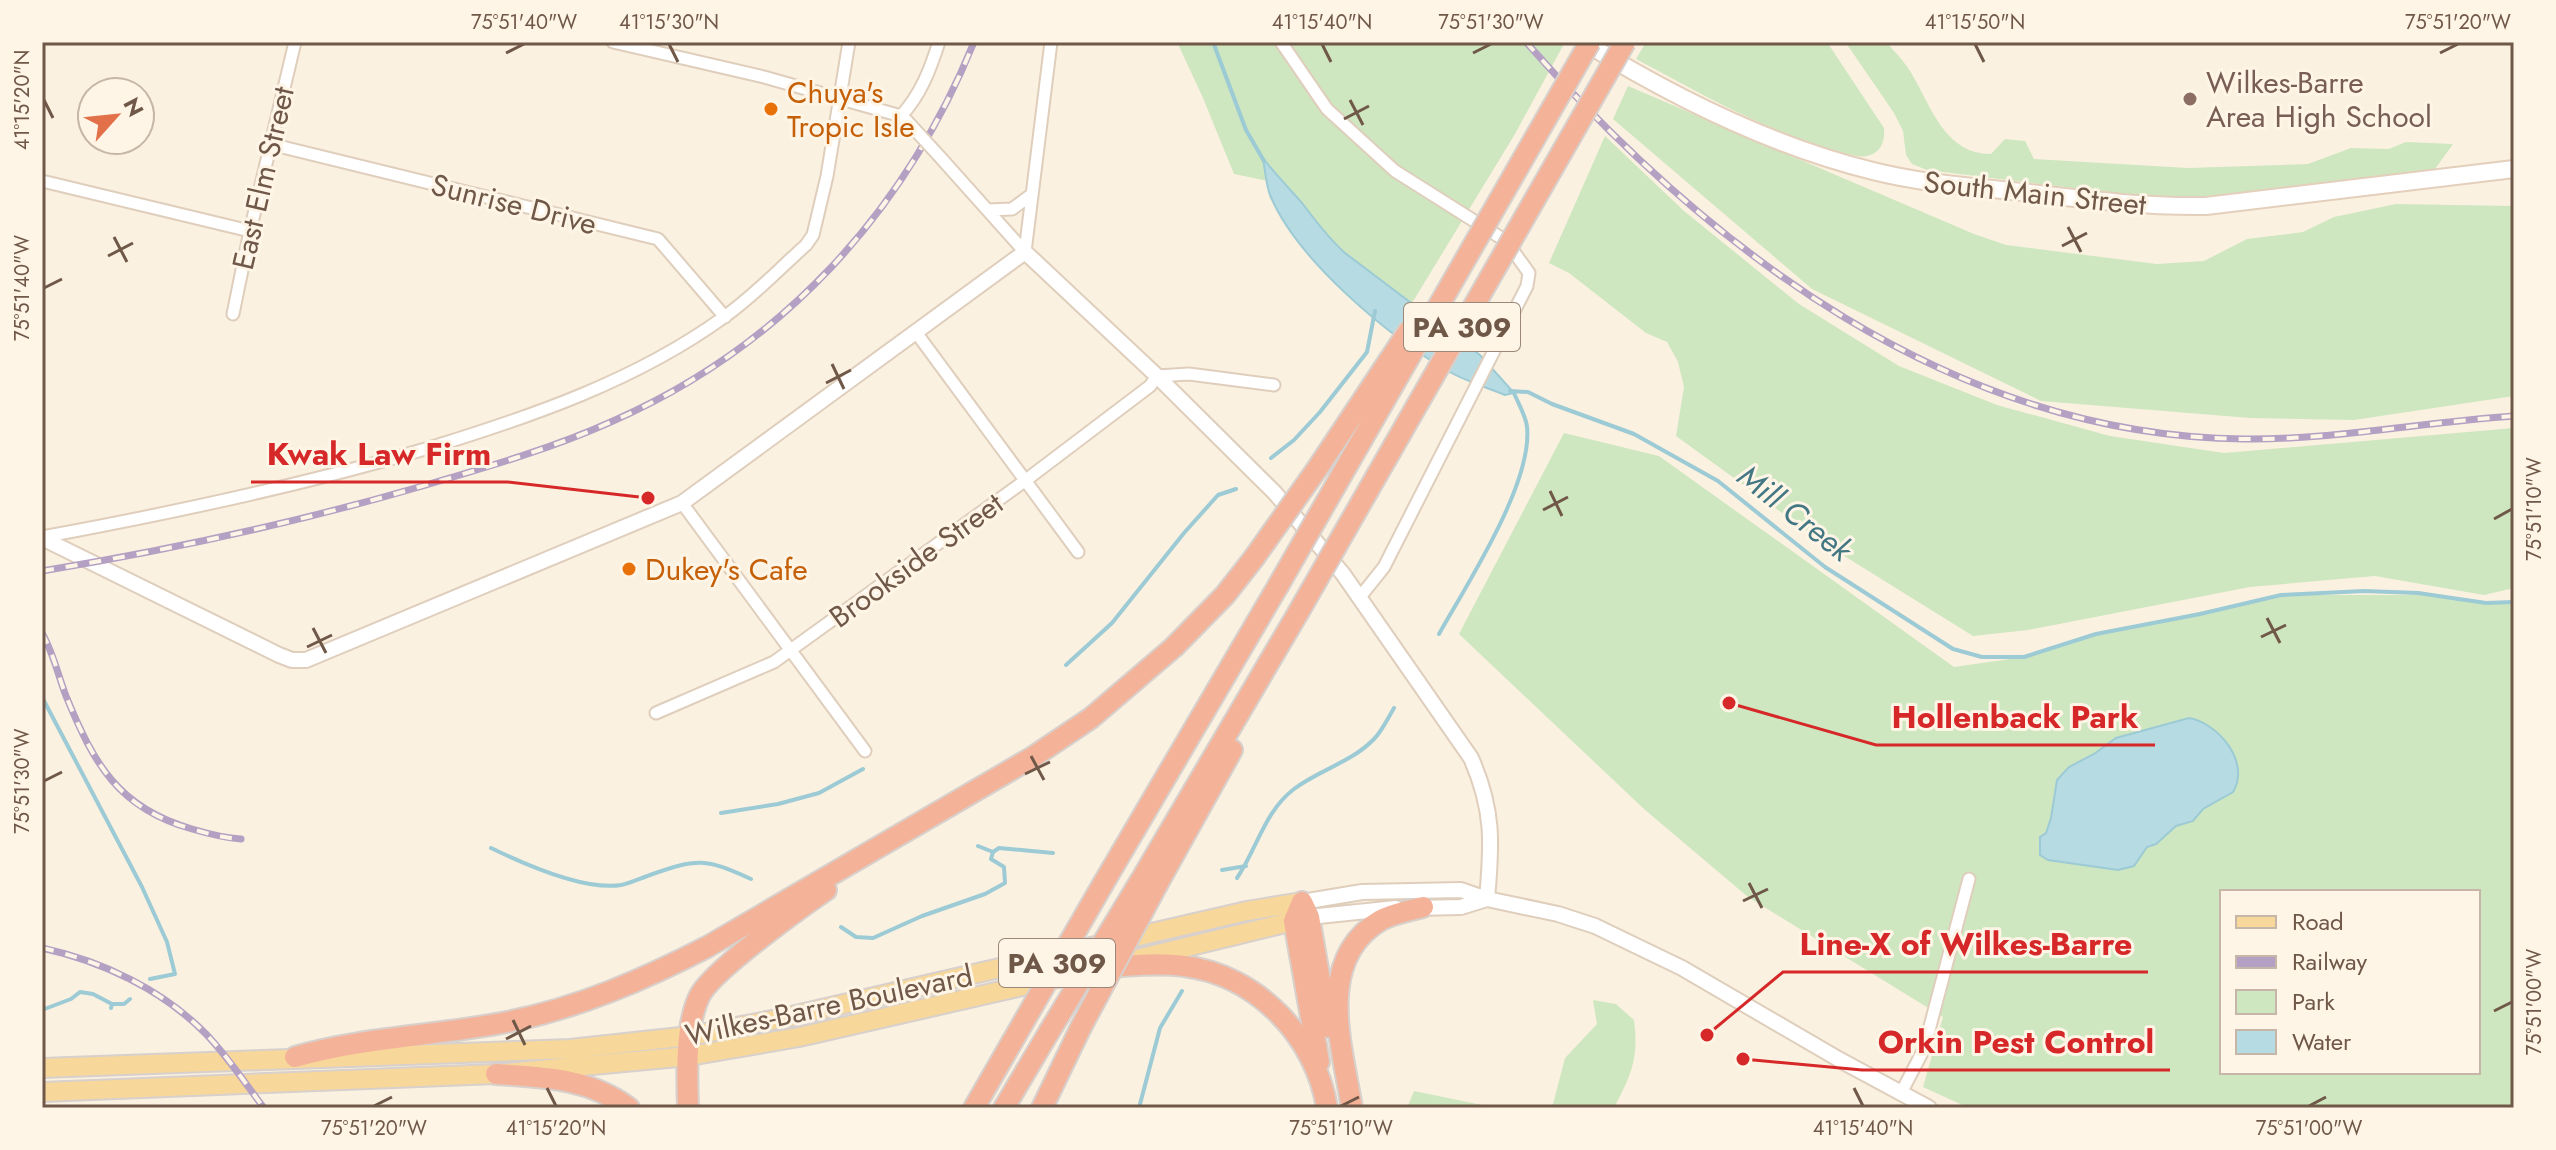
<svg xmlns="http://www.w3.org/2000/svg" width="2556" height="1150" font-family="Jost,sans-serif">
<rect width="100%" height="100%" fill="#fbf1e0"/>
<path fill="#cee7c0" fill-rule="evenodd" d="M1177,42H1565L1515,134L1412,303L1345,253L1325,235L1299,200L1283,184L1234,174L1203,98Z
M1646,42H1827L1884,128C1885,140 1882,153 1867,156C1857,158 1841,152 1831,149C1762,130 1699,92 1636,59Z
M1886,42C1896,53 1906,63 1913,76C1932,109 1946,154 1991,154L2005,139L2025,141L2034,159L2188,168L2308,164L2351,148L2389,149L2406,142L2453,144L2435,169L2233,195L2178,198L2113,193L1927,170L1912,164L1906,155L1903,131L1894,113L1846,43Z
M1628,86L1974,234L2006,245L2157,264L2204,261L2247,239L2303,232L2334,217L2396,204L2514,206V396L2354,420L2250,418L2041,401L1812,289L1613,119Z
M1605,136L1684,211L1799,304L1899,366L1997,405L2110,436L2224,453L2514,428V588L2484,595L2375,576L2250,587L2028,630L1973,636L1825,544L1676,436L1684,387L1678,362L1667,342L1646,333L1569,273L1549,263Z
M1564,433L1659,456L1954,667L2024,657L2096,634L2281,595H2427L2486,603L2514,602V1108H1969L1923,1087L1943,1017L1748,897L1644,809L1459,634ZM2222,892H2478V1072H2222Z
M1593,1000L1616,1004L1634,1020C1639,1059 1631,1075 1614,1108H1552L1565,1058L1597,1024Z
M1414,1091L1482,1105V1108H1407Z"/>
<path fill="#b6dbe3" stroke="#9ccad5" stroke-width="2" d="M1263,158C1275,174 1289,188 1302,203C1316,221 1328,238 1345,253L1480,355L1514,393L1505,395C1486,387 1465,381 1448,371C1388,336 1296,259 1270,195C1266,184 1265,170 1263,158Z
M2189,718C2218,723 2251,762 2233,792L2203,809L2193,821L2176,826L2156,844L2147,847L2134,866L2118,870L2048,860L2040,855V837L2046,833L2051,818L2057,780L2069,767L2094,754L2116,738Z"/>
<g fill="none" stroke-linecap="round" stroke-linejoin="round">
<path stroke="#9ccad5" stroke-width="4" d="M1213,42L1246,130L1264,161
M1510,391L1528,392L1552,404L1634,434L1718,481L1825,567L1953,649L1982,657H2024L2096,634L2200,614L2281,595L2364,591L2418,593L2486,603L2514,602
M1271,458L1294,440L1320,412L1367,352L1375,311
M1439,634C1467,584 1533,483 1527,427C1526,416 1518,403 1514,393
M1066,665L1112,623L1184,533L1218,495L1236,489
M42,697L142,887L167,942L175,974L150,979
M721,813L778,804L819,793L863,769
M978,846L993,852
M491,848C524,864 584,891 621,885C631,883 641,878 650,875C698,858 705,858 751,879
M1222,870L1246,866
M1237,878C1257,849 1264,812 1294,789C1319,770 1352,762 1374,739C1382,731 1388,718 1394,708
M841,927L856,937L873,938L922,916L985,894L1005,883L1004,867L991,859L993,852L999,848L1053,853
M111,1008L112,1004H124L130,999
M42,1010L71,999L80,992L93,994L112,1004
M1139,1108L1160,1028L1182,991"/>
<g stroke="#dfcebc" stroke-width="15">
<path id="minor" d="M613,42L764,77L901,116L907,121
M1281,42L1327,109L1395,171L1506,241L1529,273L1527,286L1384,567L1360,597
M901,116C921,94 930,70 939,42
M270,144L658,239L725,317
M940,157L1025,252
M42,181L250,231
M988,210L1012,209L1031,195
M1025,252L1051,42
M233,314L250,231L295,42
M915,331L1078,552
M682,503L865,751
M42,537C173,513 304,485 432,447C533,416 637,380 724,317C753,297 779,269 806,245L813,235L827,176L849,42
M656,713L774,662L1026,480L1150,386L1157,376L1189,374L1274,385
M1901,1093L1924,1049L1969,879"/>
</g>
<g stroke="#dfcebc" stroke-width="18">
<path id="tertiary" d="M42,538L279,655L292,660H306L682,503L1025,252L1157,376L1275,493L1343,574L1471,758C1494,810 1492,844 1487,899
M1302,902L1362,892L1461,890L1487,899L1558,914L1595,926L1682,968L1840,1060L1929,1108
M1417,908L1461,907L1487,899
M1309,917L1396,908"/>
</g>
<g stroke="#e3cfbb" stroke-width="20">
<path id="secondary" d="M1584,42C1673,97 1771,146 1873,171C1924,184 1978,187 2030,193C2089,200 2147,207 2206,206L2514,169"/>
</g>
<g stroke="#d7d0cc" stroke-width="22">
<path id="primary" d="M1133,960L1306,918
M42,1068L570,1049L690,1036L783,1018L1247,911L1302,902
M42,1092L496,1074L689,1056L799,1037L1097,969"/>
</g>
<g stroke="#d7d0cc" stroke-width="24">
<path id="motorway" d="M1141,880L1298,613
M1158,883L1232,750
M1103,884L1278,586
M1302,902L1309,917L1328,1027
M1302,902L1294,921L1319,1062
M1103,967C1130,966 1157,962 1184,966C1257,975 1316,1037 1327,1108
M295,1057C364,1037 436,1036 507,1022C578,1008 643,980 707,947L1033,757L1091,718L1174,647L1225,595L1254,558
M496,1074C544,1077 589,1078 629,1108
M688,1108C687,1075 685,1027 699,997C710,972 800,908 826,890
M974,1108L1012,1042
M1004,1108L1049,1032
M1042,1108L1081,1027
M1352,1108C1342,1046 1314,959 1381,920C1394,913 1409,911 1423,907"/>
</g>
<use href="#minor" stroke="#fff" stroke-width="11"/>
<use href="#tertiary" stroke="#fff" stroke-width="14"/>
<use href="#secondary" stroke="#fff" stroke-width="16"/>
<use href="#primary" stroke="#f8d89a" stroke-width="18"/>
<use href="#motorway" stroke="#f4b398" stroke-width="20"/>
<g stroke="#b4a0c3" stroke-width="7">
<path id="rail" d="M1526,42C1710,251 1953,436 2244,439C2334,440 2424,422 2514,416
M42,571C169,550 295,523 419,487C484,468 551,449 613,421C782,347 905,212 974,42
M42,633C53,652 58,675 66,696C94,764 118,808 192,829C209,834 224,838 241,839
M42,948C102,961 163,990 206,1034C228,1057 245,1083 264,1108"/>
</g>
<use href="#rail" stroke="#fef5e6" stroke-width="4" stroke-dasharray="12" stroke-linecap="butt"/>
<g stroke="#dfcebc" stroke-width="15" stroke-linecap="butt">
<path id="minor-bridge" d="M907,121L940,157"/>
</g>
<g stroke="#d7d0cc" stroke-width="24" stroke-linecap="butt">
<path id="motorway-bridge" d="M1254,558L1317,469L1410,329
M1278,586L1590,42
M1298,613L1625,42
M1081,1027L1158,883
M1049,1032L1141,880
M1012,1042L1103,884"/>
</g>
<use href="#minor-bridge" stroke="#fff" stroke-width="11"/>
<use href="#motorway-bridge" stroke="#f4b398" stroke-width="20"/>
</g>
<path fill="none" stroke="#705848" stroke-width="3" d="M669,44L678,62M1322,44L1331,62M1975,44L1984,62M506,53L524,44M1473,53L1491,44M2440,53L2458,44M44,100L53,118M1350,100L1363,125M1344,119L1369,106M2068,227L2081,252M114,237L127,262M2062,246L2087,233M108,256L133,243M44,288L62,279M832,364L844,389M826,383L851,370M1550,491L1562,516M1543,510L1568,497M2494,519L2512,509M2267,618L2280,643M313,628L326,653M2261,637L2286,625M307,647L332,635M1031,756L1044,780M1025,774L1050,762M44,781L62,772M1749,883L1762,908M1743,901L1768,889M2494,1011L2512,1002M513,1020L525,1045M506,1039L531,1026M547,1088L556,1106M1854,1088L1863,1106M374,1106L392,1097M1341,1106L1359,1097M2309,1106L2326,1097"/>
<circle fill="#8d6e63" stroke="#fef5e6" stroke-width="3" cx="2190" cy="99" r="8"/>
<g fill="#e8710a" stroke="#fef5e6" stroke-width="3">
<circle cx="771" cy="109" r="8"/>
<circle cx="629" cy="569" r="8"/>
</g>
<g text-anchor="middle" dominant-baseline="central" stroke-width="6" stroke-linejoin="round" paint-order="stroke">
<g fill="#fef5e6" stroke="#9b8777" stroke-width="2">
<rect x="1404" y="303" width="116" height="48" rx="6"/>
<rect x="999" y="939" width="116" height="48" rx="6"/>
</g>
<g font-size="28" font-weight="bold" fill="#705848">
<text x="1462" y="327">PA 309</text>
<text x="1057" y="963">PA 309</text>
</g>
<g font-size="30" fill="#785e54" stroke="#fef5e6" text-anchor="start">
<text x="2206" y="82">Wilkes-Barre<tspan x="2206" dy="34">Area High School</tspan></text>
</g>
<g font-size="30" fill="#c56008" stroke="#fef5e6" text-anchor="start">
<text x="787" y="92">Chuya's<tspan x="787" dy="34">Tropic Isle</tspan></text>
<text x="645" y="569">Dukey's Cafe</text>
</g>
<g font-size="30" fill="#705848" stroke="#fef5e6">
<text transform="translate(263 178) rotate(-77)">East Elm Street</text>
<text transform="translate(2035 193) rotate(6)">South Main Street</text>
<text transform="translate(514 204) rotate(14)">Sunrise Drive</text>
<text transform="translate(916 560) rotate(-36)">Brookside Street</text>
<text transform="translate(829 1005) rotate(-12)">Wilkes-Barre Boulevard</text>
</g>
<g font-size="32" font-style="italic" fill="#437784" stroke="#fef5e6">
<text transform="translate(1795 513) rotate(38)">Mill Creek</text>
</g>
</g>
<path fill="none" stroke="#d62828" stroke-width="3" d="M648 498L507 482H251M1729 703L1876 745H2155M1707 1035L1783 972H2148M1743 1059L1862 1070H2170"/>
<g fill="#d62828" stroke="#fef5e6" stroke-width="3">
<circle cx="648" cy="498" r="8"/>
<circle cx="1729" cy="703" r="8"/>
<circle cx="1707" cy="1035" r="8"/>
<circle cx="1743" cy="1059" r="8"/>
</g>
<g font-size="32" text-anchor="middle" font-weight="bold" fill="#d62828" stroke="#fef5e6" stroke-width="6" stroke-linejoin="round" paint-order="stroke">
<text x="379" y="465">Kwak Law Firm</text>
<text x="2015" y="728">Hollenback Park</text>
<text x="1966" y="955">Line-X of Wilkes-Barre</text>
<text x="2016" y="1053">Orkin Pest Control</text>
</g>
<rect width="2556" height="1150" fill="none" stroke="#fef5e6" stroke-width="88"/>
<rect x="2220" y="890" width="260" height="184" fill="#fef5e6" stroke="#c5b6a7" stroke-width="2"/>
<rect x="2236" y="916" width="40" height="12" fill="#f8d89a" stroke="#c5b6a7" stroke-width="2"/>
<text x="2292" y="930" font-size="24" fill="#705848">Road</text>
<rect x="2236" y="956" width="40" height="12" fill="#b4a0c3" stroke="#c5b6a7" stroke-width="2"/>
<text x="2292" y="970" font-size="24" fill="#705848">Railway</text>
<rect x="2236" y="990" width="40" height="24" fill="#cee7c0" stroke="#c5b6a7" stroke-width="2"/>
<text x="2292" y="1010" font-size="24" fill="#705848">Park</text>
<rect x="2236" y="1030" width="40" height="24" fill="#b6dbe3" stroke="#c5b6a7" stroke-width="2"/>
<text x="2292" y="1050" font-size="24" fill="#705848">Water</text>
<g transform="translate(116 116) rotate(63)"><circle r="38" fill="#fef5e6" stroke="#c5b6a7" stroke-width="2"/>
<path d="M0-6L14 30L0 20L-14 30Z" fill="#e27048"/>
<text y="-12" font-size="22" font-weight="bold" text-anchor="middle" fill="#705848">N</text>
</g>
<rect x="44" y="44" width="2468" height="1062" fill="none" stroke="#705848" stroke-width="3"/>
<g font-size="20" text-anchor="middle" fill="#705848">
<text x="524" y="29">75°51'40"W</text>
<text x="669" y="29">41°15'30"N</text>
<text x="1322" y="29">41°15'40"N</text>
<text x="1491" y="29">75°51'30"W</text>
<text x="1975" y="29">41°15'50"N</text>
<text x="2458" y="29">75°51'20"W</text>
<text transform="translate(22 100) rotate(-90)" y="7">41°15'20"N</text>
<text transform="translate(22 288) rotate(-90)" y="7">75°51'40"W</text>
<text transform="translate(2534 509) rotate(-90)" y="7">75°51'10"W</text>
<text transform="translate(22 781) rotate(-90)" y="7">75°51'30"W</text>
<text transform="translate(2534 1002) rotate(-90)" y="7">75°51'00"W</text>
<text x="374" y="1135">75°51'20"W</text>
<text x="556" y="1135">41°15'20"N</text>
<text x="1341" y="1135">75°51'10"W</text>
<text x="1863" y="1135">41°15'40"N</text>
<text x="2309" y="1135">75°51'00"W</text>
</g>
</svg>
